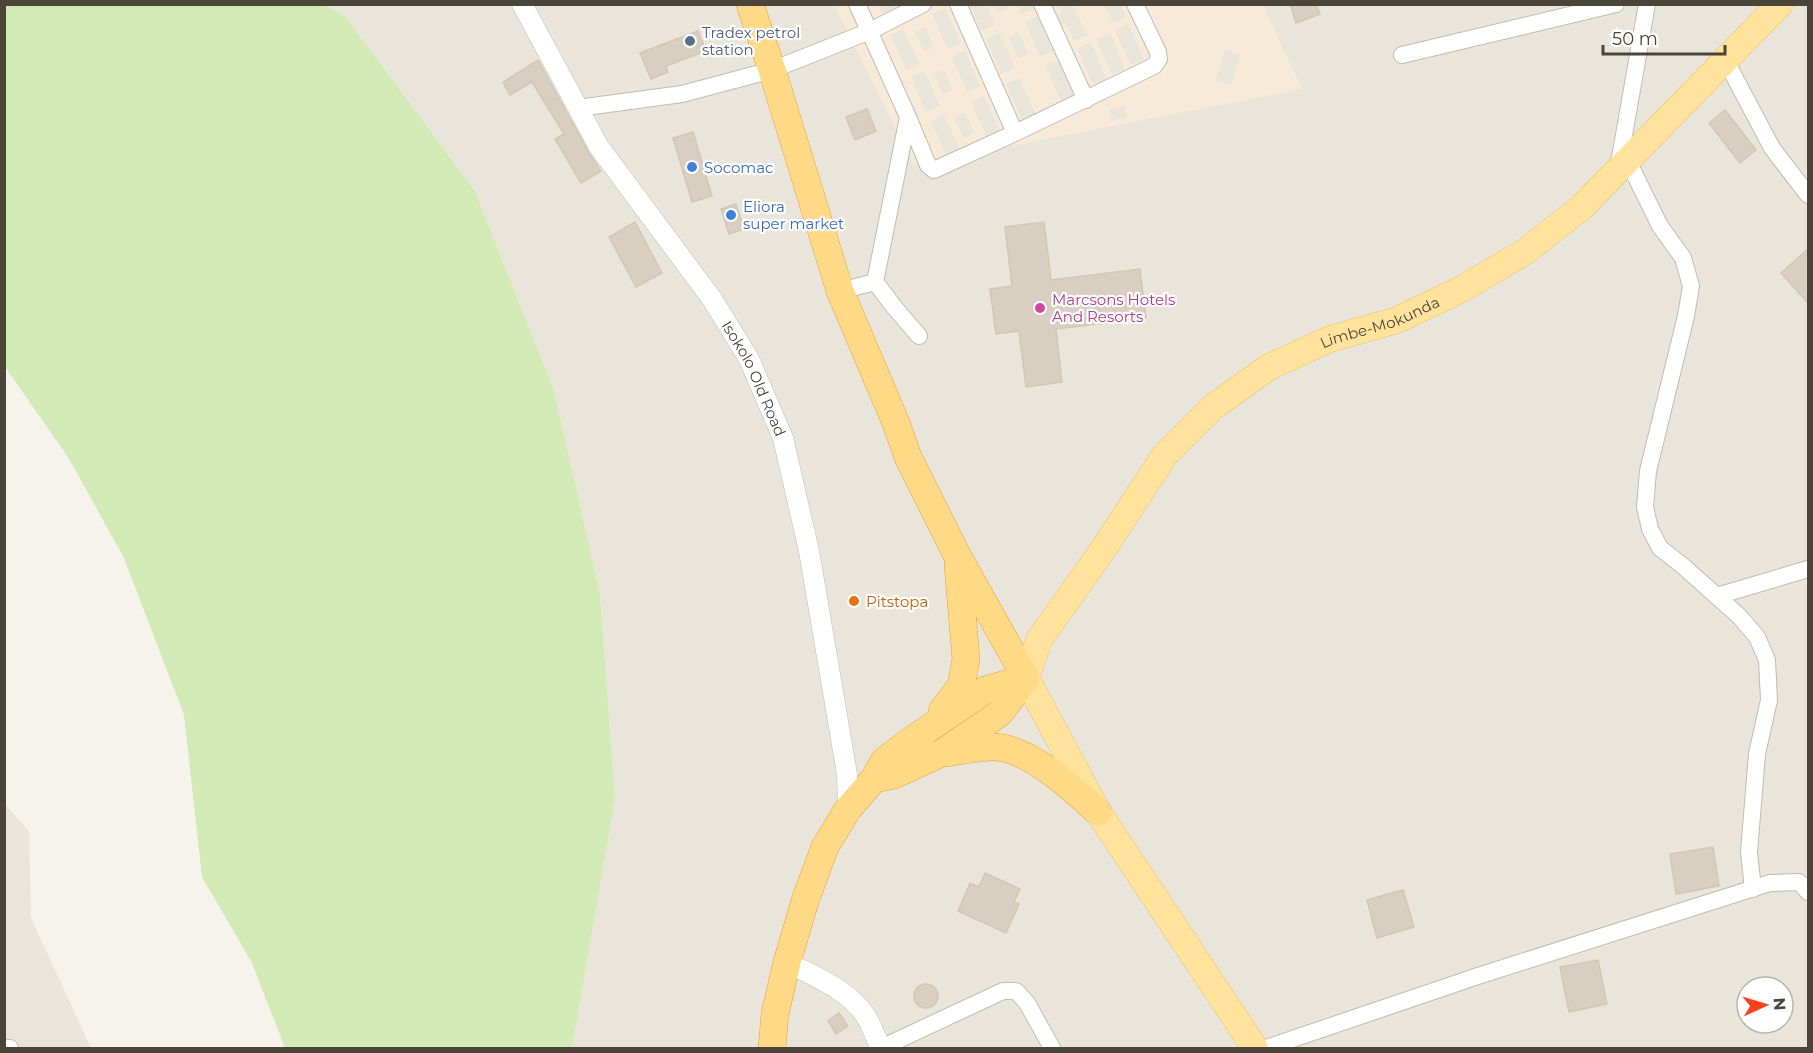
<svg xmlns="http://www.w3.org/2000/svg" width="1813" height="1053" font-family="Montserrat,sans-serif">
<rect width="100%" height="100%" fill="#f6f3ec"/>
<path fill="#eae5da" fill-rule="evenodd" d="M324,5H1808V1048H572L615,798L600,594L554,392L475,191L345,16ZM1747,987H1783V1023H1747Z
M4,803L29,831L31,918L91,1048H5Z"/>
<path fill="#f7ead8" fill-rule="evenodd" d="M834,5H878L882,13L895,8L894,5H964L968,12L972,10L982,31L995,25L986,5H993L998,13L1008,9L1006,5H1017L1021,14L1034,9L1033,5H1060L1058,6L1062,13L1053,17L1057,27L1066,23L1074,41L1087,35L1073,5H1104L1113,23L1126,17L1120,5H1263L1302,89L914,165ZM945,8L961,43L948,49L932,14ZM1038,16L1053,51L1040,57L1025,22ZM1128,24L1144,59L1131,65L1115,30ZM925,27L934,47L924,52L915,32ZM903,29L920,64L907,70L890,35ZM999,33L1015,68L1001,74L986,39ZM1019,33L1028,54L1018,58L1009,38ZM1110,33L1125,69L1112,74L1096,39ZM1091,42L1106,78L1093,84L1077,49ZM1225,50L1240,55L1231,85L1216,80ZM965,51L980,87L967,92L952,57ZM1058,60L1074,95L1061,101L1045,65ZM944,70L953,90L943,94L934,74ZM924,71L940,106L926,112L911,77ZM1019,78L1035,113L1022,119L1006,84ZM984,96L1000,131L987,137L971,102ZM1124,106L1127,117L1112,121L1109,110ZM965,113L974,133L964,138L954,118ZM944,115L960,150L946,156L931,121Z"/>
<path fill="#d2eab5" d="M4,5H324L345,16L475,191L554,391L600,594L615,799L572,1048H285L252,963L202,877L184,715L124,558L68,457L5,367Z"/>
<path fill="#d8cfc1" stroke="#d3c7b4" stroke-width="1.5" d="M1290,4H1316L1320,14L1296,23Z
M698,31L706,51L666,66L668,72L651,79L640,53Z
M538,60L589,153L601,171L581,183L555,139L564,134L532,82L510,95L503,82Z
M867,109L876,131L855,140L846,117Z
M1725,110L1756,150L1740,163L1709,123Z
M693,132L712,196L692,202L673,138Z
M736,204L744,229L729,234L721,209Z
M635,222L662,273L636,287L609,237Z
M1044,222L1051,280L1140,269L1146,318L1056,329L1062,382L1026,387L1019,331L996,334L990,289L1012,286L1005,227Z
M1809,248V304L1781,273Z
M1713,847L1719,886L1676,894L1670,854Z
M985,873L1020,889L1014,902L1019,904L1006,933L958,911L970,883L979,887Z
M1403,890L1414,927L1377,938L1367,900Z
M1598,960L1607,1004L1569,1012L1560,967Z
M914 996a12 12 0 1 1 24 0a12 12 0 1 1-24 0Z
M839,1013L848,1026L836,1034L828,1021Z"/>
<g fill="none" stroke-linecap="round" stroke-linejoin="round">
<g stroke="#c2bbae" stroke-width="18">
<path id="minor" d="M857,4L908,117L875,282
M958,4L1015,133L1154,66L1159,59L1158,52L1135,4
M1042,4L1086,100
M1402,55L1616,4
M1726,61L1772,148L1808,195
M578,108L682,94L772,70L870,31L923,4
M908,117L928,165L934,170L1015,133
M1628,161L1660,226L1683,258L1691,286L1686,316L1648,471L1645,507L1650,529L1660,548L1683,566L1740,617L1757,637L1767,660L1769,700L1757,754L1749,852L1753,889
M1618,169L1647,4
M840,291L875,282L895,308L919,336
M1717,596L1808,569
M4,1048H10
M881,1048L1003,991H1016L1027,1003L1052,1048
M1266,1048L1481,975L1770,883L1799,882L1808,892"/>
</g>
<g stroke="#c2bbae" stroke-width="21">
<g id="tertiary">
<path id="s1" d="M522,4L599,147L712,299L749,359L783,438L809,551L847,774L848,809"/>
<path d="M787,962C815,977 850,990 867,1018C873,1028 876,1039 881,1048"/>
</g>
</g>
<g stroke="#e6c16a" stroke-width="27">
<g id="primary">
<path id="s2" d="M1255,1048L1098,812L1026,678L1039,640L1104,548L1165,455L1213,407L1269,367L1330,339L1397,320L1462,289L1526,251L1582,207L1780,4"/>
</g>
</g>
<g stroke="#e0a43c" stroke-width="28">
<path id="trunk" d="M750,4L772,70L840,291L896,423L908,457L957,555L1026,678
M942,711L961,686L966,659L958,565
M946,753C961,751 982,746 997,747C1031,750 1074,790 1098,812
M874,779L894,775L942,753L1000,713L1026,678
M772,1048L775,1014L787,962L806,898L825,847L848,809L874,779L884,761L906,744L985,690L1026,678"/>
</g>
<use href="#minor" stroke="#fff" stroke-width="16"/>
<use href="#tertiary" stroke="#fff" stroke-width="20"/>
<use href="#primary" stroke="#ffe39c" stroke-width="26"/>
<use href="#trunk" stroke="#ffd985" stroke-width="27"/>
</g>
<circle fill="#5c6f8a" stroke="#fff" stroke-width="2" cx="690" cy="41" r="6"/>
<g fill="#3f7fe0" stroke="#fff" stroke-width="2">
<circle cx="692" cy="167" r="6"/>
<circle cx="731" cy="215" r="6"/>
</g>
<circle fill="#d1479c" stroke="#fff" stroke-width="2" cx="1040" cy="308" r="6"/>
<circle fill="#e8710a" stroke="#fff" stroke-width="2" cx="854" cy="601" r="6"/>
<g text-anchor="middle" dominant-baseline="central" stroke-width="4.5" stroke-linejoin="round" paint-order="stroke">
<g font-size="15" fill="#4e5e75" stroke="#fff" text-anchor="start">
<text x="702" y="32">Tradex petrol<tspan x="702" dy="17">station</tspan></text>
</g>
<g font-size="15" fill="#366cbe" stroke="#fff" text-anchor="start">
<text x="704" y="167">Socomac</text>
<text x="743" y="206">Eliora<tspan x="743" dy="17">super market</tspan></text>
</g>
<g font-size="15" fill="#b23c85" stroke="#fff" text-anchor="start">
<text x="1052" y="299">Marcsons Hotels<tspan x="1052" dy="17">And Resorts</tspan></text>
</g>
<g font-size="15" fill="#4b4439" stroke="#fff">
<text stroke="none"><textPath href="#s2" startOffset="956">Limbe-Mokunda</textPath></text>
<text stroke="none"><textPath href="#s1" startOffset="442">Isokolo Old Road</textPath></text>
</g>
<g font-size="15" fill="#c56008" stroke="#fff" text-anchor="start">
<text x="866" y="601">Pitstopa</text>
</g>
</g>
<rect width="1813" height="1053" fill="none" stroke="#4b4439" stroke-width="12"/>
<g transform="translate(1765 1005) rotate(86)"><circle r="28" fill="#ffffff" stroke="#b7b4b0" stroke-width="1.5"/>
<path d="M0-4.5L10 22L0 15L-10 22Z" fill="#fc3f1d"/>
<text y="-9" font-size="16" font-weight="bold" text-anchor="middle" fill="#4b4439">N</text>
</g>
<path d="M1603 45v9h122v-9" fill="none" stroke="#4b4439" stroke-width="3"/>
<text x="1612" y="45" font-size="18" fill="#4b4439" stroke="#ffffff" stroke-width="4.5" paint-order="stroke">50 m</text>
</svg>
